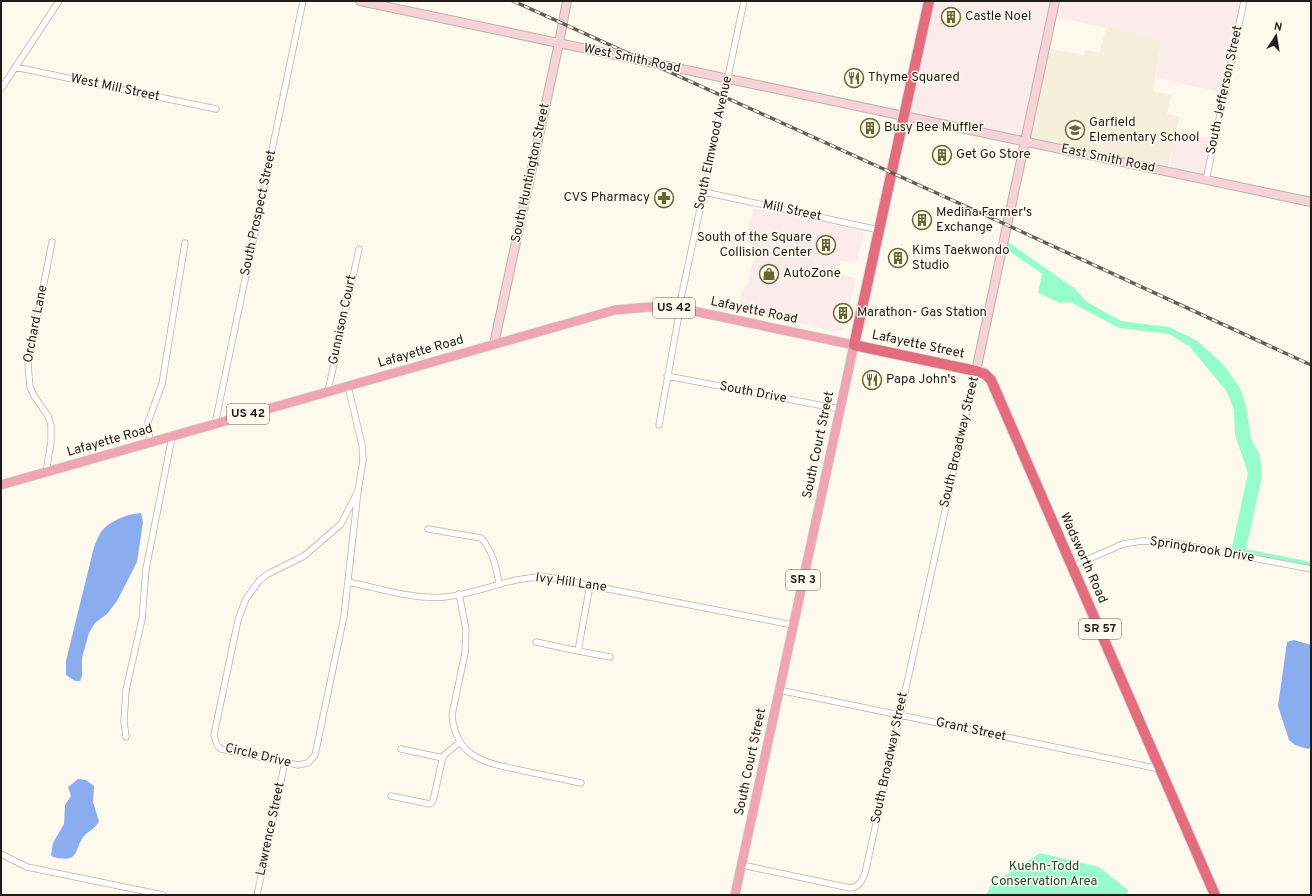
<svg xmlns="http://www.w3.org/2000/svg" width="1312" height="896" font-family="Overpass,sans-serif">
<rect width="100%" height="100%" fill="#fef9ed"/>
<path fill="#fbebea" d="M929,1H1244L1224,93L1156,78L1162,40L1052,16L1024,142L904,117Z
M1177,131L1214,139L1206,180L1168,172Z
M753,208L864,231L857,263L840,261L837,273L856,278L845,327L836,332L738,308L742,292L748,283L756,249L746,242Z"/>
<path fill="#f6efdc" d="M1106,27L1162,40L1153,91L1171,95L1167,114L1180,117L1167,172L1024,142L1044,48L1084,55L1085,50L1100,52Z"/>
<path fill="#97fccc" d="M1004,239L1074,288L1087,302L1121,321L1169,327L1196,340L1222,363L1240,388L1246,406L1251,439L1260,455L1262,476L1246,549L1311,562V567L1231,552L1248,473L1235,435L1234,410L1227,392L1190,347L1169,334L1119,328L1070,302L1060,303L1038,293L1042,274L1002,246Z
M1040,853L1099,867L1128,890L1127,895H986L991,885Z"/>
<path fill="#8aadef" d="M141,513L143,522L137,562L117,601L107,614L95,623L89,633L82,658V676L80,681H75L66,675V661L94,547C96,543 98,536 101,532C109,521 127,514 141,513Z
M1294,640L1311,645V747L1308,749L1295,745L1289,740L1278,706L1287,642Z
M78,779L86,780L94,786L93,802L99,821C96,828 90,830 85,835C73,848 82,864 53,857L51,855L53,843L64,824L65,805L71,796L68,787Z"/>
<g fill="none" stroke-linecap="round" stroke-linejoin="round">
<g stroke="#bab5aa" stroke-width="7">
<path id="street" d="M15,67L216,109
M1,89L59,1
M1206,180L1244,1
M704,192L879,230
M679,308L744,1
M667,376L840,409
M348,386L362,445L363,460L358,491L344,616L315,755L308,763L298,765L221,749L217,745L214,735L238,620L246,599L259,581L268,574L304,556L341,524L358,491
M328,391L359,249
M215,424L303,1
M659,425L680,309
M150,443L148,422L162,384L185,243
M46,472L51,442V425L48,416L34,396L30,387L28,365L52,242
M428,529L481,538C493,551 496,567 499,583
M1073,566L1123,544L1142,541L1169,542L1311,569
M348,582C379,588 413,600 445,597C480,593 512,576 547,577L793,625
M590,585L578,651L610,657
M459,594L466,629L465,653L452,715C456,760 488,763 524,771C543,775 562,779 581,783
M536,642L578,651
M779,690L1160,769
M126,737L124,722L126,690L142,619L146,569L172,437
M401,749L443,758
M391,796L430,804L433,801L443,756L460,742
M1,854L27,867L163,895
M742,865L850,888C859,887 862,881 865,873L976,371
M257,895L285,762"/>
</g>
<g stroke="#bab5aa" stroke-width="10">
<path id="secondary" d="M360,1L1311,202
M494,344L559,43L567,1
M976,371L1055,1"/>
</g>
<g stroke="#dbdbda" stroke-width="10">
<path id="primary" d="M1,485L615,310L650,307L679,308L854,345L735,895"/>
</g>
<g stroke="#dbdbda" stroke-width="12">
<path id="highway" d="M929,1L854,345L976,371L985,374L991,380L1215,895"/>
</g>
<use href="#street" stroke="#fff" stroke-width="5.5"/>
<use href="#secondary" stroke="#f7d3d9" stroke-width="8"/>
<use href="#primary" stroke="#eea7b2" stroke-width="9"/>
<use href="#highway" stroke="#e36c7f" stroke-width="10"/>
<g stroke="#615f59" stroke-width="3.5">
<path id="rail" d="M513,1L1007,225L1311,365"/>
</g>
<use href="#rail" stroke="#fef9ed" stroke-width="2" stroke-dasharray="6" stroke-linecap="butt"/>
</g>
<defs>
<g id="building-ring" transform="scale(1)"><circle r="9.5" fill="#fef9ed" stroke="#676532" stroke-width="1.5"/><path d="M-4-6H4V6H1V3H-1V6H-4ZM-2.5-4.3h1.7v1.8h-1.7ZM.8-4.3h1.7v1.8H.8ZM-2.5-1h1.7V.8h-1.7ZM.8-1h1.7V.8H.8Z" fill="#676532"/></g>
<g id="restaurant-ring" transform="scale(1)"><circle r="9.5" fill="#fef9ed" stroke="#676532" stroke-width="1.5"/><path d="M-5-6h1v4h1v-4h1v4h1v-4h1v5L-1.5 .5V6h-2V.5L-5-1ZM5-6V6H3V1.5H1.5Q1.5-4 5-6Z" fill="#676532"/></g>
<g id="school-ring" transform="scale(1)"><circle r="9.5" fill="#fef9ed" stroke="#676532" stroke-width="1.5"/><path d="M0-5L7-2L0 1L-7-2ZM-4 1L0 2.5L4 1V4Q0 6-4 4Z" fill="#676532"/></g>
<g id="pharmacy-ring" transform="scale(1)"><circle r="9.5" fill="#fef9ed" stroke="#676532" stroke-width="1.5"/><path d="M-2-6h4v4h4v4h-4v4h-4v-4h-4v-4h4Z" fill="#676532"/></g>
<g id="shop-ring" transform="scale(1)"><circle r="9.5" fill="#fef9ed" stroke="#676532" stroke-width="1.5"/><path d="M-5-2.5h2.3a2.7 3.5 0 0 1 5.4 0H5L5.5 6h-11ZM-1.5-2.5h3a1.5 2.3 0 0 0-3 0Z" fill="#676532"/></g>
</defs>
<g fill-rule="evenodd">
<use href="#building-ring" x="951" y="17"/>
<use href="#restaurant-ring" x="854" y="78"/>
<use href="#building-ring" x="870" y="128"/>
<use href="#school-ring" x="1075" y="130"/>
<use href="#building-ring" x="942" y="155"/>
<use href="#pharmacy-ring" x="664" y="198"/>
<use href="#building-ring" x="922" y="220"/>
<use href="#building-ring" x="826" y="245"/>
<use href="#building-ring" x="898" y="258"/>
<use href="#shop-ring" x="769" y="274"/>
<use href="#building-ring" x="843" y="313"/>
<use href="#restaurant-ring" x="872" y="380"/>
</g>
<g text-anchor="middle" dominant-baseline="central" stroke-width="3" stroke-linejoin="round" paint-order="stroke">
<g fill="#fef9ed" stroke="#615f59" stroke-width="1">
<rect x="653" y="298" width="42" height="20" rx="3"/>
<rect x="227" y="404" width="42" height="20" rx="3"/>
<rect x="786" y="570" width="34" height="20" rx="3"/>
<rect x="1079" y="619" width="42" height="20" rx="3"/>
</g>
<g font-size="12" font-weight="bold" fill="#1e1d19">
<text x="674" y="308">US 42</text>
<text x="248" y="414">US 42</text>
<text x="803" y="580">SR 3</text>
<text x="1100" y="629">SR 57</text>
</g>
<g font-size="13" fill="#1e1d19" stroke="#fef9ed" text-anchor="start">
<text x="965" y="17">Castle Noel</text>
<text x="868" y="78">Thyme Squared</text>
<text x="1089" y="123">Garfield<tspan x="1089" dy="15">Elementary School</tspan></text>
<text x="884" y="128">Busy Bee Muffler</text>
<text x="956" y="155">Get Go Store</text>
<text x="650" y="198" text-anchor="end">CVS Pharmacy</text>
<text x="936" y="213">Medina Farmer's<tspan x="936" dy="15">Exchange</tspan></text>
<text x="812" y="238" text-anchor="end">South of the Square<tspan x="812" dy="15">Collision Center</tspan></text>
<text x="912" y="251">Kims Taekwondo<tspan x="912" dy="15">Studio</tspan></text>
<text x="783" y="274">AutoZone</text>
<text x="857" y="313">Marathon- Gas Station</text>
<text x="886" y="380">Papa John's</text>
</g>
<g font-size="13" fill="#1e1d19" stroke="#fef9ed">
<text transform="translate(632 59) rotate(12)">West Smith Road</text>
<text transform="translate(115 88) rotate(12)">West Mill Street</text>
<text transform="translate(1225 90) rotate(-78)">South Jefferson Street</text>
<text transform="translate(714 143) rotate(-78)">South Elmwood Avenue</text>
<text transform="translate(1108 159) rotate(12)">East Smith Road</text>
<text transform="translate(531 173) rotate(-78)">South Huntington Street</text>
<text transform="translate(792 211) rotate(12)">Mill Street</text>
<text transform="translate(259 213) rotate(-78)">South Prospect Street</text>
<text transform="translate(754 311) rotate(12)">Lafayette Road</text>
<text transform="translate(343 320) rotate(-78)">Gunnison Court</text>
<text transform="translate(36 324) rotate(-79)">Orchard Lane</text>
<text transform="translate(918 345) rotate(12)">Lafayette Street</text>
<text transform="translate(421 352) rotate(-16)">Lafayette Road</text>
<text transform="translate(753 393) rotate(11)">South Drive</text>
<text transform="translate(110 441) rotate(-16)">Lafayette Road</text>
<text transform="translate(960 442) rotate(-77)">South Broadway Street</text>
<text transform="translate(819 445) rotate(-78)">South Court Street</text>
<text transform="translate(1202 550) rotate(9)">Springbrook Drive</text>
<text transform="translate(1083 558) rotate(66)">Wadsworth Road</text>
<text transform="translate(571 583) rotate(8)">Ivy Hill Lane</text>
<text transform="translate(971 730) rotate(12)">Grant Street</text>
<text transform="translate(258 756) rotate(13)">Circle Drive</text>
<text transform="translate(890 758) rotate(-78)">South Broadway Street</text>
<text transform="translate(751 762) rotate(-78)">South Court Street</text>
<text transform="translate(271 829) rotate(-78)">Lawrence Street</text>
</g>
<g font-size="13" fill="#194a35" stroke="#fef9ed">
<text x="1044" y="867">Kuehn-Todd<tspan x="1044" dy="15">Conservation Area</tspan></text>
</g>
</g>
<rect width="1312" height="896" fill="none" stroke="#1e1d19" stroke-width="4"/>
<g transform="translate(1276 36) rotate(12)" stroke="#fef9ed" stroke-width="3" paint-order="stroke">
<path d="M0-3L7 15L0 10L-7 15Z" fill="#1e1d19"/>
<text y="-6" font-size="11" font-weight="bold" text-anchor="middle" fill="#1e1d19">N</text>
</g>
</svg>
